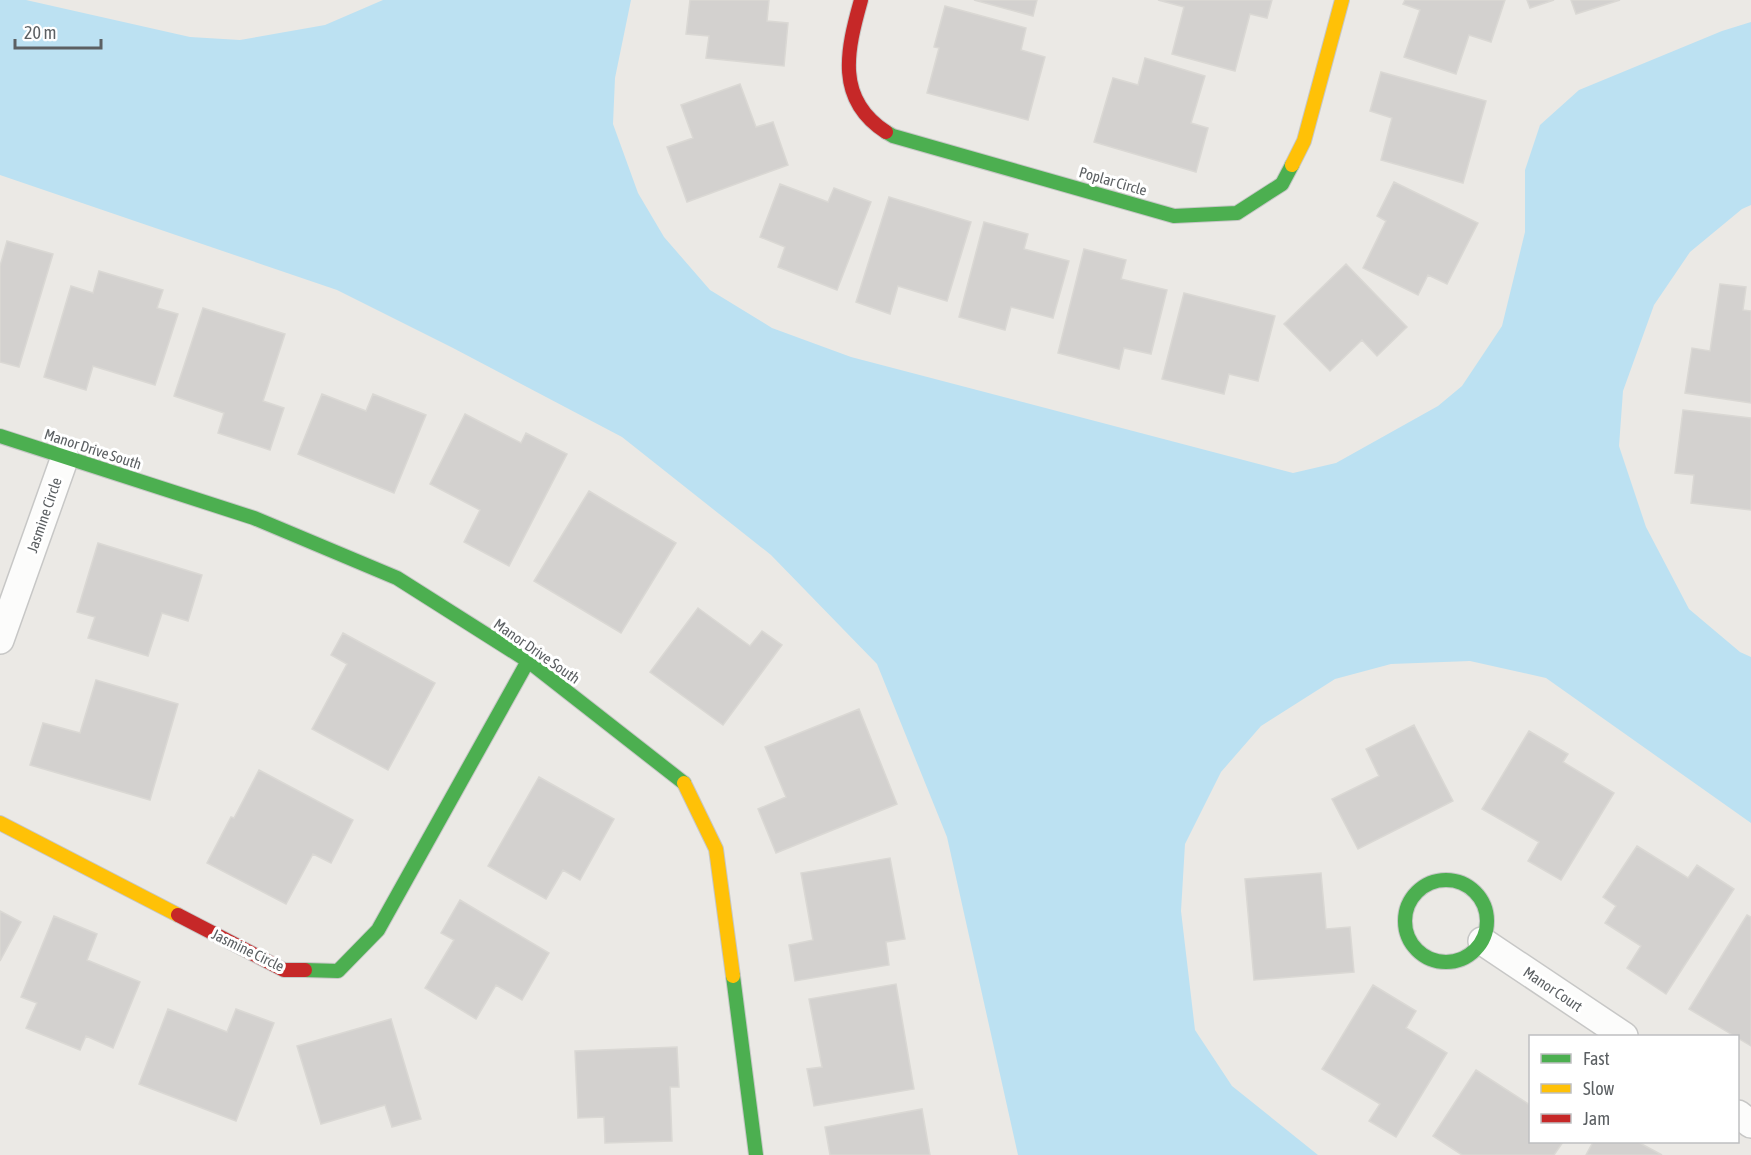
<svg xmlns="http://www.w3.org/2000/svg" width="1751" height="1155" font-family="'Asap Condensed',sans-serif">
<rect width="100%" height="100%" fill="#ebe9e5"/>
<path fill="#bce1f2" d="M0,0H26L190,37L240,40L325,25L383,0H631L615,78L613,124L638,193L664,237L710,290L772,328L851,357L1293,473L1336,463L1438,406L1462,386L1502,326L1525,232V170L1540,125L1579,90L1722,31L1751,22V205L1742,209L1690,252L1654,305L1623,391L1619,446L1646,527L1689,609L1740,652L1751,657V823L1546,678L1470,661L1391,664L1335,679L1261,726L1221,772L1185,844L1181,911L1195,1030L1232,1086L1318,1155H1018L947,837L877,664L771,555L622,437L453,348L337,290L0,175Z"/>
<path fill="#d3d1cf" stroke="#dad8d4" stroke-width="1.5" d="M690,0H769L767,21L788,23L784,66L706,58L709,36L686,34Z
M974,0H1037L1033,16Z
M1158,0H1272L1267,18L1250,14L1235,71L1172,54L1184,7Z
M1405,0H1505L1491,42L1469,35L1456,74L1404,57L1420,10L1403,4Z
M1527,0H1554L1530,8Z
M1571,0H1620L1576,14Z
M945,6L1026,28L1021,50L1045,57L1028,120L927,93L939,48L934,47Z
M1145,58L1205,76L1191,123L1208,128L1196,172L1094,142L1113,78L1138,85Z
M1381,72L1486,101L1463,183L1381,160L1392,118L1370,111Z
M740,84L756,127L773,122L788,165L687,202L667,147L693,138L681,105Z
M1394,182L1478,223L1447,284L1428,275L1418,295L1363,268L1386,221L1377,216Z
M780,184L828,202L834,188L871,202L837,290L778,267L785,247L760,237Z
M889,197L971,222L947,301L898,286L890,314L856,302Z
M984,222L1028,234L1024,249L1069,261L1053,318L1011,307L1005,330L959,317Z
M7,241L53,254L19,367L0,362V266Z
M1084,249L1126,260L1121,279L1167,290L1151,354L1124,348L1119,369L1058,353Z
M1346,264L1407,327L1377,356L1362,340L1330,371L1284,324Z
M99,271L163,290L157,308L178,314L155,385L93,366L86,390L44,377L71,286L93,293Z
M1720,284L1746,287L1743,310L1751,311V403L1685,393L1692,348L1710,351Z
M1184,293L1275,316L1258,381L1229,374L1224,394L1162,379Z
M203,308L285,334L263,401L284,408L270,450L218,433L224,413L174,396Z
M322,394L366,411L373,394L426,415L394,493L298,454Z
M1683,410L1751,418V510L1691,503L1694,475L1675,473Z
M465,414L521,443L526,433L567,454L509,566L464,542L480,510L430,484Z
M589,491L676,543L621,633L534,581Z
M98,543L202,575L188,621L162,613L148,656L88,638L95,617L77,612Z
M698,608L750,646L762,631L782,645L723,725L650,672Z
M343,633L435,683L388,770L312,729L347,664L331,655Z
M96,680L178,704L150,800L30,765L43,723L80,733Z
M859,709L897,804L776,853L758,809L786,797L765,747Z
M1414,725L1453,801L1358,849L1332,799L1379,776L1366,749Z
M1529,731L1568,754L1563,762L1614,793L1561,880L1528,861L1539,842L1482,809Z
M259,770L353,820L331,863L313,854L286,904L207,863L231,817L234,818Z
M539,777L614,819L580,880L563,870L546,899L488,866Z
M1637,846L1688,878L1697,865L1734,889L1666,994L1627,968L1641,946L1605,923L1616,906L1603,897Z
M890,858L905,939L886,942L889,965L795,981L789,945L813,940L801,873Z
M1321,873L1326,929L1350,927L1354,972L1254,980L1245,879Z
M460,900L549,953L522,1000L496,985L476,1019L425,988L454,940L441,933Z
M0,911L21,922L0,961Z
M1747,915L1751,917V1046L1689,1009Z
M54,916L97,934L87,960L140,982L113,1048L86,1036L80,1050L26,1028L37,1003L21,997Z
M896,984L914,1089L814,1106L807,1069L822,1067L809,999Z
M1373,985L1416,1011L1406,1028L1447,1053L1396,1137L1369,1121L1380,1104L1322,1069Z
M168,1009L227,1032L236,1009L274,1023L236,1121L139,1084Z
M391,1019L421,1119L392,1127L385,1105L321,1124L297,1046Z
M677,1047L679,1087H670L672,1141L605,1143L604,1117L578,1118L575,1051Z
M1476,1070L1530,1105V1142H1563L1554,1155H1462L1433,1136Z
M922,1109L930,1155H830L825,1127Z
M1593,1142H1638L1662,1155H1586Z"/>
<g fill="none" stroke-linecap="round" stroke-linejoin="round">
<g stroke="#c7c7c6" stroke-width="30">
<path id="street" d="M0,640L65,457
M1482,941L1624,1036
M1738,1114L1751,1124"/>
</g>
<g stroke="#c6c7c6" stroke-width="16">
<path id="fast" d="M886,132L893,136L1174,216L1237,213L1282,184L1292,165
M0,436L254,518L397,578L528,661L684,783
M1405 921a41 41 0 1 1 82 0a41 41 0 1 1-82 0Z
M305,970L338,971L378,930L528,661
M733,976L756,1155"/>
</g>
<g stroke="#c6c7c6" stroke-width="16">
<path id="slow" d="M1292,165L1304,141L1342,0
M684,783L716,849L733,976
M0,823L178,915"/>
</g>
<g stroke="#c6c7c6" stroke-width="16">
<path id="jam" d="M861,0C847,50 835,99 886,132
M178,915L284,970H305"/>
</g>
<use href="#street" stroke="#fcfcfb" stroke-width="27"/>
<use href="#fast" stroke="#4caf50" stroke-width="14"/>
<use href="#slow" stroke="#ffc107" stroke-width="14"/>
<use href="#jam" stroke="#c62828" stroke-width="14"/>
</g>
<g text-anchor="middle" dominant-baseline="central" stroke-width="6" stroke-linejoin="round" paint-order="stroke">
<g font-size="15" fill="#5c6063" stroke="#fff">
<text transform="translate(1113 181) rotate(16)">Poplar Circle</text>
<text transform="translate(93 449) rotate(18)">Manor Drive South</text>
<text transform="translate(44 515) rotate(-71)">Jasmine Circle</text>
<text transform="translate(537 651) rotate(35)">Manor Drive South</text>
<text transform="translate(248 950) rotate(26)">Jasmine Circle</text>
<text transform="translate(1553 989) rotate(34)">Manor Court</text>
</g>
</g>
<rect x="1529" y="1035" width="210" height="108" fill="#ffffff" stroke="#bebfc1" stroke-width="1.5"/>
<rect x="1541" y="1054" width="30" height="9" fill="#4caf50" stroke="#bebfc1" stroke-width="1.5"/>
<text x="1583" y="1065" font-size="18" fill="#5c6063">Fast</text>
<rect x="1541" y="1084" width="30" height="9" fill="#ffc107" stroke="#bebfc1" stroke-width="1.5"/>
<text x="1583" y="1095" font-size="18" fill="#5c6063">Slow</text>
<rect x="1541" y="1114" width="30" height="9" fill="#c62828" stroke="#bebfc1" stroke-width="1.5"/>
<text x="1583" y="1125" font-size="18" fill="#5c6063">Jam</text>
<path d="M15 39v9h86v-9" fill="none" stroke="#5c6063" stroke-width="3"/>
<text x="24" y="39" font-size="18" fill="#5c6063" stroke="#ffffff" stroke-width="4.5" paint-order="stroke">20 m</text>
</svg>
